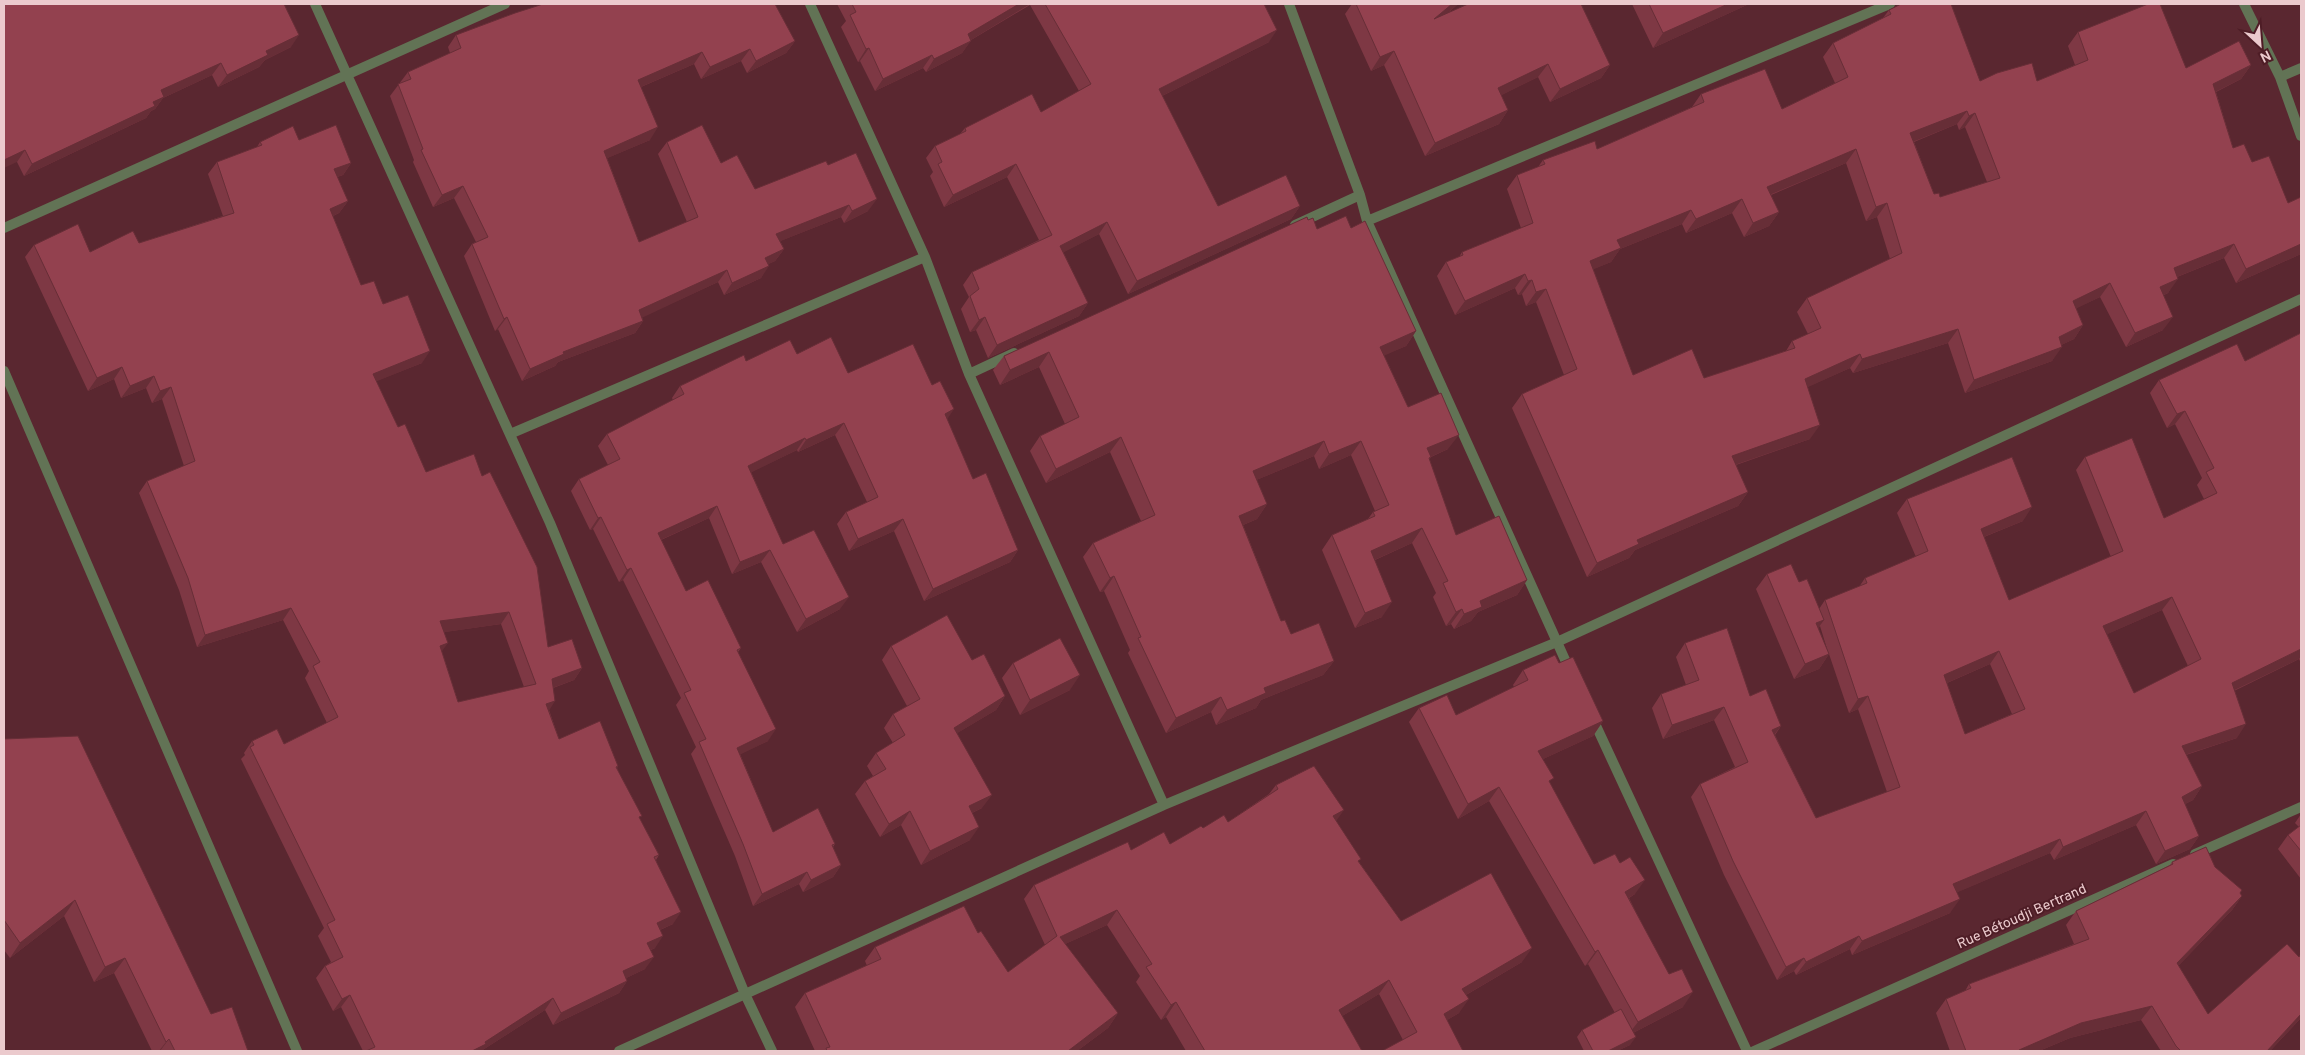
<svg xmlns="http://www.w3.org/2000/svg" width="2305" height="1055" font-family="Overpass,sans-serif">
<rect width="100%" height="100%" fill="#5a2730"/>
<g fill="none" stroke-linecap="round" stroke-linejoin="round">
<path stroke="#627355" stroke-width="10" d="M315,4L550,523L745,994L772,1051
M810,4L925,257L969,374L1164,805
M1289,4L1360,195L1367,221L1571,673
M2244,4L2280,77L2301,136
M2280,77L2301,68
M1367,221L1890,4
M1295,225L1360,195
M4,228L505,4
M969,374L1014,353
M510,434L925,257
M1592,717L1747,1051
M2195,854L2301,807
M619,1051L1164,805L1557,642L2301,299
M1754,1051L2173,864"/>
<path stroke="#627355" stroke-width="10" d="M4,371L297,1051"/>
</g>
<path fill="#7e3844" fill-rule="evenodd" d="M4,4L291,47L265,60L259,67L218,87L212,75L163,98L155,109L151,111L146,118L24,176L17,162Z
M837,4H1264L1269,42L1162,96L1218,206H1300L1291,219L1128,294L1099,234L1063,252L1088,303L1079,316L988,358L976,330L970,332L961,309L969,297L963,285L972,272L1039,240L1007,177L944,207L930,176L933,172L926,158L935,146L960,134L965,128L1041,112L1079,91L1030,5L971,40L962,53L926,72L923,68L875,91L860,61L858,62L841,27L846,21Z
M1352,4H1458L1447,14L1610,65L1601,78L1550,102L1538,77L1501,95L1508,110L1499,124L1425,156L1384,65L1371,71L1345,14Z
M1632,4H1749L1653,48Z
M1889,10L1980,81H2037L2075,65L2068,46L2078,32L2186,68L2251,65L2241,79L2216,92L2233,148L2252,162L2288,203L2301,197V254L2236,283L2224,258L2177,277L2168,293L2164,295L2163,330L2126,347L2100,297L2076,308L2083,325L2074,339L2061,345L2052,361L1965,393L1948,343L1853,373L1850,368L1807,387L1810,439L1736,465L1748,492L1738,506L1635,550L1629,558L1587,577L1512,408L1522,394L1564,375L1536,302L1526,306L1522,294L1518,295L1515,288L1455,315L1437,276L1446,262L1459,257L1462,252L1521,228L1507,189L1517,175L1538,167L1543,160L1597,149L1692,107L1701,94L1782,109L1835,83L1823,57L1833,43L1883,18ZM1957,124L1959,130L1965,127L1987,182L1940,197L1934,194L1914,142ZM1846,163L1866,221L1877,217L1890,259L1807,298L1797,312L1808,334L1792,341L1786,351L1704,378L1633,375L1593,269L1611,262L1620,249L1682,224L1686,233L1732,213L1744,237L1769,226L1779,212L1771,195Z
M456,35L795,41L786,53L747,73L741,61L701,79L694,64L641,87L650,140L607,158L639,242L687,222L658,154L667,142L721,163L755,189L828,165L868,211L844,223L841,217L780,241L784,249L775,261L768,264L761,278L724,295L718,282L642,317L643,321L635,333L558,362L555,366L522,381L498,329L495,331L464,256L472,244L476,242L454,198L433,207L413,162L414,160L390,96L408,72L450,53L448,47Z
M299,140L351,163L343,175L337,177L348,201L339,213L333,216L361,285L383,304L422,363L376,381L398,427L426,472L482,476L548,647L582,668L574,680L553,688L549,710L559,739L618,766L617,768L640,819L659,855L656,860L673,924L660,930L655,948L651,950L645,969L626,978L627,981L619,993L553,1025L545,1010L481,1051H363L341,1007L333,1011L316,978L325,966L331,962L318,936L324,928L241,759L245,755L244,753L252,741L284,744L327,723L305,678L309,671L283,620L197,647L179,590L139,493L147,481L184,466L162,399L152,403L146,388L121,398L114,379L88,391L25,257L34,245L90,252L139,243L223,216L208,174L217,162L257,147L260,142ZM501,624L524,687L458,702L442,652L444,632Z
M1308,220L1317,229L1351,228L1416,331L1406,346L1384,355L1408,407L1448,449L1431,457L1429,460L1456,535L1527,580L1517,595L1478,612L1471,621L1454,629L1451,624L1446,626L1433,597L1436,593L1412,543L1375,560L1382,617L1355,628L1322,550L1332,535L1368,519L1373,512L1375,511L1351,455L1319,469L1314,456L1256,480L1267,504L1257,519L1243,525L1281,621L1291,634L1334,661L1323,675L1261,700L1256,708L1216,725L1211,712L1166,733L1128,653L1130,650L1104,591L1100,592L1083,557L1093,543L1141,521L1110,452L1046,483L1030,451L1040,436L1065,424L1039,367L1000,385L993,370L1004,356Z
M2301,333V663L2299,659L2234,691L2237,738L2186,755L2202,786L2193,800L2185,804L2199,836L2190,849L2156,864L2136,825L2054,860L2050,853L1957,892L1950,913L1852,955L1850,949L1796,975L1794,971L1777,980L1724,875L1691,797L1700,784L1735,767L1714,720L1663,739L1652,708L1661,694L1686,685L1676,657L1685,643L1750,696L1781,726L1775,735L1816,818L1887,792L1858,709L1849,713L1829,654L1819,669L1794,679L1756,589L1767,574L1799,582L1819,609L1825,600L1859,587L1865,578L1916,557L1897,513L1907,499L2023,521L1984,537L2009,600L2111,557L2076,470L2085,457L2164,518L2204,499L2197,485L2202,478L2175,424L2167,428L2150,393L2159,380L2245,361ZM2162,610L2188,666L2134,693L2107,634ZM1820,626L1828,652L1818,628ZM1990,664L2012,714L1965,734L1947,683Z
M797,354L848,373L947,419L973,479L1018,550L1010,562L924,601L894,531L849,551L837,524L846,512L867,502L835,435L798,452L797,450L751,472L783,544L840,609L797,632L761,562L732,574L709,518L661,540L686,591L741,648L738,652L768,741L740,754L773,832L835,844L833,847L841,865L833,877L803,892L799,884L753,906L735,856L691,754L696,747L676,705L681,698L623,580L619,582L593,529L590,530L571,491L579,479L608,465L598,446L607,434L673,400L672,398L680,386L746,361Z
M891,646L972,660L1005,696L996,710L957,733L982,808L972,813L970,840L921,865L901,825L880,837L855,794L865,781L873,776L867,766L876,753L893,743L884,728L893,714L907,706L882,660Z
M1013,663L1070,690L1020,715L1002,678Z
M1559,663L1603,721L1593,736L1543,759L1550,784L1594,864L1635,894L1629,898L1683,1007L1633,1033L1630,1045L1617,1051H1584L1577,1037L1582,1030L1615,1013L1588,964L1585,966L1489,801L1458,819L1409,722L1419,708L1456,715L1514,687L1513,685L1523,670Z
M4,739L211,1014L248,1051H152L114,973L94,982L64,916L10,958L4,950Z
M1276,785L1336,821L1359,862L1401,921L1522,962L1466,995L1459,1013L1447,1020L1403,1040L1379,994L1342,1016L1362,1051H1186L1166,1017L1161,1020L1136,982L1140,976L1107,925L1065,944L1118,1013L1108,1028L1077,1051H815L795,1007L805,993L867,966L865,961L875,947L978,933L1008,972L1045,945L1024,899L1034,885L1131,850L1170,844L1203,828L1228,822L1269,794Z
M2301,814V879L2278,849L2288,835L2299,827L2295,823Z
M2172,862L2215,867L2242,896L2232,910L2178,966L2208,1014L2299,957L2301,954V1018L2270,1051H2161L2141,1020L2070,1038L2039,1051H1950L1936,1013L1946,999L1965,991L1969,984L2074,944L2066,925L2076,911L2170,865Z"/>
<path fill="#672e37" d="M1019,4H1030L961,46L971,41L962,53L926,72L934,59L968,34Z
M1452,4H1458L1425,33L1434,19Z
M1728,4H1749L1653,48L1663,33Z
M1277,30L1269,42L1150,102L1159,89Z
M299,35L291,47L265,60L259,67L218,87L227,75L266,51Z
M795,41L786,53L747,73L756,61Z
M869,48L860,61L858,62L866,49Z
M750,49L741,61L701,79L710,67Z
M1394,51L1384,65L1371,71L1380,57Z
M702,52L694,64L629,92L638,80Z
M932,55L923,68L875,91L883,79Z
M221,63L212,75L163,98L155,109L151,111L146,118L24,176L32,164L161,90Z
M1548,64L1538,77L1488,102L1498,88Z
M1610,65L1601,78L1550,102L1560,89Z
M2251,65L2241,79L2203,98L2213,84Z
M1508,110L1499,124L1425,156L1435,143Z
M1967,111L1957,124L1900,147L1910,133Z
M1975,113L1965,127L1959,130L1969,116Z
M658,127L650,140L596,163L604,151Z
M1856,149L1846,163L1757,200L1767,187Z
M25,150L17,162L4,168V160Z
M351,163L343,175L325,181L334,169Z
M1016,164L1007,177L944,207L953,195Z
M463,186L454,198L433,207L442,195Z
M877,199L868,211L844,223L852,211Z
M1742,199L1732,213L1686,233L1696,219Z
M348,201L339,213L322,221L330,209Z
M1887,203L1877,217L1866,221L1876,207Z
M849,205L841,217L768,246L776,234Z
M1300,206L1291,219L1128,294L1137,281Z
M1691,210L1682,224L1620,249L1611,262L1580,275L1590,261L1617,240Z
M1779,212L1769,226L1744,237L1753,223Z
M1107,222L1099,234L1051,259L1060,246Z
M2234,244L2224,258L2164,282L2174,268Z
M2301,244V254L2236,283L2246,269Z
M784,249L775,261L757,270L765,258Z
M769,266L761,278L724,295L732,283Z
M727,270L718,282L631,323L639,310Z
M1525,274L1515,288L1455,315L1465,301Z
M2178,279L2168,293L2150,301L2160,287Z
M1532,280L1522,294L1518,295L1528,281Z
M2110,283L2100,297L2063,315L2073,301Z
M1546,289L1536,302L1526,306L1536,292Z
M1088,303L1079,316L988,358L997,345Z
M507,317L498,329L495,331L504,319Z
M985,317L976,330L970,332L979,320Z
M2173,317L2163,330L2126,347L2135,333Z
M643,321L635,333L558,362L555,366L522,381L530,369L563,352Z
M2083,325L2074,339L2049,351L2059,337Z
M1958,329L1948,343L1853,373L1862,359Z
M1416,331L1406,346L1370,362L1380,347Z
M2062,347L2052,361L1965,393L1974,380Z
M430,351L422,363L365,386L373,374Z
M1049,352L1039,367L1000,385L1010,370Z
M1860,354L1850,368L1795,393L1805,379Z
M122,367L114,379L88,391L97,378Z
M154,376L146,388L121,398L130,386Z
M171,387L162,399L152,403L160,391Z
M954,409L946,421L945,414Z
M2185,411L2175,424L2167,428L2177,414Z
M844,423L835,435L798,452L806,440Z
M1820,425L1810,439L1723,469L1732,456Z
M1459,435L1448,449L1417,463L1427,448Z
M1121,437L1110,452L1046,483L1056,469Z
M805,438L797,450L740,478L748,466Z
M1324,441L1314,456L1242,486L1253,471Z
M1361,441L1351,455L1319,469L1329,454Z
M1748,492L1738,506L1635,550L1629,558L1587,577L1597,563L1637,540Z
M1267,504L1257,519L1229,531L1239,516Z
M717,506L709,518L649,545L658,533Z
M2032,507L2023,521L1971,542L1981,529Z
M601,517L593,529L590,530L598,518Z
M903,519L894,531L849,551L858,539Z
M1422,528L1412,543L1361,566L1371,551Z
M770,550L761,562L732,574L740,562Z
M1018,550L1010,562L924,601L933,589Z
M631,568L623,580L619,582L627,570Z
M1114,576L1104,591L1100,592L1110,578Z
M1527,580L1517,595L1478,612L1471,621L1454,629L1464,614L1480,601Z
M849,597L840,609L797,632L806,619Z
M2172,597L2162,610L2094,640L2103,626Z
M1392,602L1382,617L1355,628L1365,613Z
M291,608L283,620L197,647L205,635Z
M1462,609L1451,624L1446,626L1456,612Z
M509,612L501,624L432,634L440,621Z
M1824,620L1813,635L1816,623Z
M448,643L439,655L440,646Z
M2301,649V656L2299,659L2222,696L2232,683Z
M1999,651L1990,664L1935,688L1944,675Z
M1829,654L1819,669L1794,679L1805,664Z
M1334,661L1323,675L1261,700L1256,708L1216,725L1227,710L1264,688Z
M582,668L574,680L544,691L552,679Z
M1080,675L1070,690L1020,715L1030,700Z
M1005,696L996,710L944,741L954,728Z
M1868,696L1858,709L1849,713L1858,699Z
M1221,697L1211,712L1166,733L1176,718Z
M555,701L547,714L546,704Z
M1724,707L1714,720L1663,739L1672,725Z
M1603,721L1593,736L1528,766L1538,751Z
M2246,724L2237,738L2172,759L2182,746Z
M1781,726L1771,739L1772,730Z
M776,729L768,741L729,760L737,748Z
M2202,786L2193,800L2173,810L2182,797Z
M1499,787L1489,801L1458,819L1468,804Z
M992,795L982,808L959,819L969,806Z
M1344,810L1334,824L1333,816Z
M910,811L901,825L880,837L889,824Z
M2146,811L2136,825L2054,860L2063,847Z
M979,827L970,840L921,865L930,851Z
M2199,836L2190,849L2156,864L2165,851Z
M2060,839L2050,853L1944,898L1953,884Z
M841,865L833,877L803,892L811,880Z
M807,872L799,884L753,906L762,894Z
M1645,880L1635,894L1615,906L1625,892Z
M2242,896L2232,910L2167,978L2177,963Z
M1960,899L1950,913L1852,955L1862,941Z
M75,900L64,916L10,958L20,943Z
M1117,910L1107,925L1050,951L1060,937Z
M681,912L673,924L648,935L657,923Z
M663,936L655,948L639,955L647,943Z
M1859,936L1850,949L1796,975L1806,962Z
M1532,948L1522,962L1452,1003L1462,989Z
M1598,950L1588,964L1585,966L1595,952Z
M654,957L645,969L614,984L623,971Z
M125,958L114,973L94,982L105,967Z
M1804,958L1794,971L1777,980L1786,967Z
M1389,980L1379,994L1329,1024L1339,1010Z
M627,981L619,993L553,1025L561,1013Z
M1693,992L1683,1007L1627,1036L1638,1022Z
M350,995L341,1007L333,1011L342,999Z
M553,998L545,1010L481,1051H472L485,1042Z
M1469,999L1459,1013L1434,1028L1444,1014Z
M1176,1002L1166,1017L1161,1020L1171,1005Z
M2152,1006L2141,1020L2070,1038L2039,1051H2018L2019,1050L2081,1023Z
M1118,1013L1108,1028L1077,1051H1068Z
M2301,1014V1018L2270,1051H2267Z
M1636,1037L1630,1045L1617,1051H1608Z
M169,1039L160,1051H159L166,1042Z"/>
<path fill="#93414f" stroke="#672e37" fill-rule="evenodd" d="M4,4H284L299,35L266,51L268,55L227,75L221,63L161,90L164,97L153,102L155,106L32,164L25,150L4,160Z
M543,4H775L795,41L756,61L750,49L710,67L702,52L638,80L658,127L604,151L639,242L698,217L667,142L702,125L721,163L737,155L755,189L826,161L828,165L856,153L877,199L852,211L849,205L776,234L784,249L765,258L769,266L732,283L727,270L639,310L643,321L563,352L564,354L530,369L507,317L504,319L472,244L488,237L463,186L442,195L421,150L423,149L398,84L411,79L408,72L461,48L456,35L515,13Z
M852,4H1019L968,34L971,41L934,59L932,55L883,79L869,48L866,49L850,15L856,12Z
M1045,4H1264L1277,30L1159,89L1218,206L1286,175L1300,206L1137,281L1107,222L1060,246L1088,303L997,345L985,317L979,320L970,296L979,289L972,272L1052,235L1016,164L953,195L938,164L942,162L935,146L966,131L965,128L1032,94L1041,112L1091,84Z
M1356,4H1452L1434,19L1468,4H1581L1610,65L1560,89L1548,64L1498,88L1508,110L1435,143L1394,51L1380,57Z
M1649,4H1728L1663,33Z
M1901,4H1951L1980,81L1997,73L2032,63L2037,81L2088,60L2078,32L2148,4H2160L2186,68L2239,41L2251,65L2213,84L2233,148L2244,144L2252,162L2269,156L2288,203L2301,197V244L2246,269L2234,244L2174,268L2178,279L2160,287L2173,317L2135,333L2110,283L2073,301L2083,325L2059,337L2062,347L1974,380L1958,329L1862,359L1860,354L1805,379L1820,425L1732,456L1748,492L1637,540L1639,544L1597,563L1522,394L1577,369L1546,289L1536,292L1532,280L1528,281L1525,274L1465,301L1446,262L1463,255L1462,252L1533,223L1517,175L1545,164L1543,160L1595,141L1597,149L1704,102L1701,94L1765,69L1782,109L1848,77L1833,43L1891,14L1889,10ZM1967,111L1969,116L1975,113L2000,178L1940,197L1939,193L1934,194L1910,133ZM1856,149L1876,207L1887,203L1902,253L1807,298L1821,328L1792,341L1795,348L1704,378L1692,349L1633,375L1590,261L1621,248L1617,240L1691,210L1696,219L1742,199L1753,223L1779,212L1767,187Z
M336,125L351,163L334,169L348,201L330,209L361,285L374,281L383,304L408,295L430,351L373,374L398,427L405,424L426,472L474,454L482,476L490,472L537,567L548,647L572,639L582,668L552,679L555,701L546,704L559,739L600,721L618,766L616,767L642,816L639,817L659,855L654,857L681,912L657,923L663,936L647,943L654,957L623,971L627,981L561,1013L553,998L485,1042L486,1044L472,1051H366L375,1047L350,995L342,999L325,966L343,957L327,924L335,920L250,747L254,745L252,741L277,729L284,744L338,717L313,666L320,662L291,608L205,635L188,578L147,481L195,461L171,387L160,391L154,376L130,386L122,367L97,378L34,245L78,224L90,252L133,231L139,243L234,213L217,162L262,145L260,142L293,126L299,140ZM509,612L536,684L458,702L440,646L448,643L440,621Z
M1346,216L1351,228L1365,221L1416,331L1380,347L1408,407L1441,393L1459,435L1427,448L1431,457L1429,458L1456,535L1499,516L1527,580L1480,601L1482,607L1464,614L1462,609L1456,612L1443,583L1448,581L1422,528L1371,551L1392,602L1365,613L1332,535L1375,516L1373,512L1389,505L1361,441L1329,454L1324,441L1253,471L1267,504L1239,516L1281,621L1285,620L1291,634L1319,623L1334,661L1264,688L1266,693L1227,710L1221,697L1176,718L1138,638L1141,637L1114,576L1110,578L1093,543L1155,515L1121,437L1056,469L1040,436L1079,417L1049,352L1010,370L1004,356L1307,217L1308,220L1313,218L1317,229Z
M2301,333V649L2232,683L2246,724L2182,746L2202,786L2182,797L2199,836L2165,851L2146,811L2063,847L2060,839L1953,884L1960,899L1862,941L1859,936L1806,962L1804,958L1786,967L1733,861L1700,784L1748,762L1724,707L1672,725L1661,694L1699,680L1685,643L1727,628L1750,696L1766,689L1781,726L1772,730L1816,818L1900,787L1868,696L1858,699L1825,600L1867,583L1865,578L1928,551L1907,499L2012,457L2032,507L1981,529L2009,600L2123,551L2085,457L2132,438L2164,518L2217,493L2206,472L2214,468L2185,411L2177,414L2159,380L2237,344L2245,361ZM2172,597L2201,659L2134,693L2103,626ZM1999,651L2025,709L1965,734L1944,675Z
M831,337L848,373L913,344L932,385L940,381L954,409L945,414L973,479L986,473L1018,550L933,589L903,519L858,539L846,512L878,497L844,423L806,440L805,438L748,466L783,544L814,530L849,597L806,619L770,550L740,562L717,506L658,533L686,591L708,580L741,648L737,650L776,729L737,748L773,832L818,808L835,844L832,845L841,865L811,880L807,872L762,894L743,844L699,742L706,739L684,693L691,690L631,568L627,570L601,517L598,518L579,479L620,459L607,434L684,394L680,386L744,355L746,361L790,340L797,354Z
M1791,564L1799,582L1807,579L1824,620L1816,623L1829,654L1805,664L1767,574Z
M947,615L972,660L984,654L1005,696L954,728L992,795L969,806L979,827L930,851L910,811L889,824L865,781L886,769L876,753L905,735L893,714L920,699L891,646Z
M1060,638L1080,675L1030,700L1013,663Z
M1555,655L1559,663L1573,657L1603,721L1538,751L1554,778L1549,781L1594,864L1615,854L1620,863L1630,857L1645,880L1625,892L1669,974L1682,969L1693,992L1638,1022L1598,950L1595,952L1499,787L1468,804L1419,708L1447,695L1456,715L1528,680L1523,670Z
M78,736L211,1014L232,1007L248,1051H175L169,1039L166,1042L125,958L105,967L75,900L20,943L4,920V739Z
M1314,766L1344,810L1333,816L1361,859L1358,861L1401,921L1491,873L1532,948L1462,989L1469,999L1444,1014L1463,1051H1382L1417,1032L1389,980L1339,1010L1362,1051H1205L1176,1002L1171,1005L1146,967L1152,964L1117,910L1060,937L1118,1013L1068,1051H827L826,1048L830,1047L805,993L881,959L875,947L964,906L978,933L981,931L1008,972L1057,936L1034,885L1128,842L1131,850L1164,832L1170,844L1201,826L1203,828L1224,815L1228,822L1278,789L1276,785Z
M2301,825V851L2288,835Z
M2206,847L2215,867L2242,890L2240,893L2242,896L2177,963L2208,1014L2287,944L2299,957L2301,954V1014L2267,1051H2181L2176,1046L2152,1006L2081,1023L2019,1050V1051H1966L1946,999L1971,988L1969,984L2089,939L2076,911L2173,864L2172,862Z
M1621,1009L1636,1037L1608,1051H1593L1582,1030Z"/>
<g text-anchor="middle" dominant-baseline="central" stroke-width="4" stroke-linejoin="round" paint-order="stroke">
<g font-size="14" fill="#ebcacd" stroke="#4e1d26">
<text transform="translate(2022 917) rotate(-24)">Rue Bétoudji Bertrand</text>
</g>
</g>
<rect width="2305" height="1055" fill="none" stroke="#ebcacd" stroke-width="10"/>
<g transform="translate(2260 45) rotate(154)" stroke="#4e1d26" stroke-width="4" paint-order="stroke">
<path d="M0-4L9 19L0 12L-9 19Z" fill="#ebcacd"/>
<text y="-8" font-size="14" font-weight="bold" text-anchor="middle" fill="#ebcacd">N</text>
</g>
</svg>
